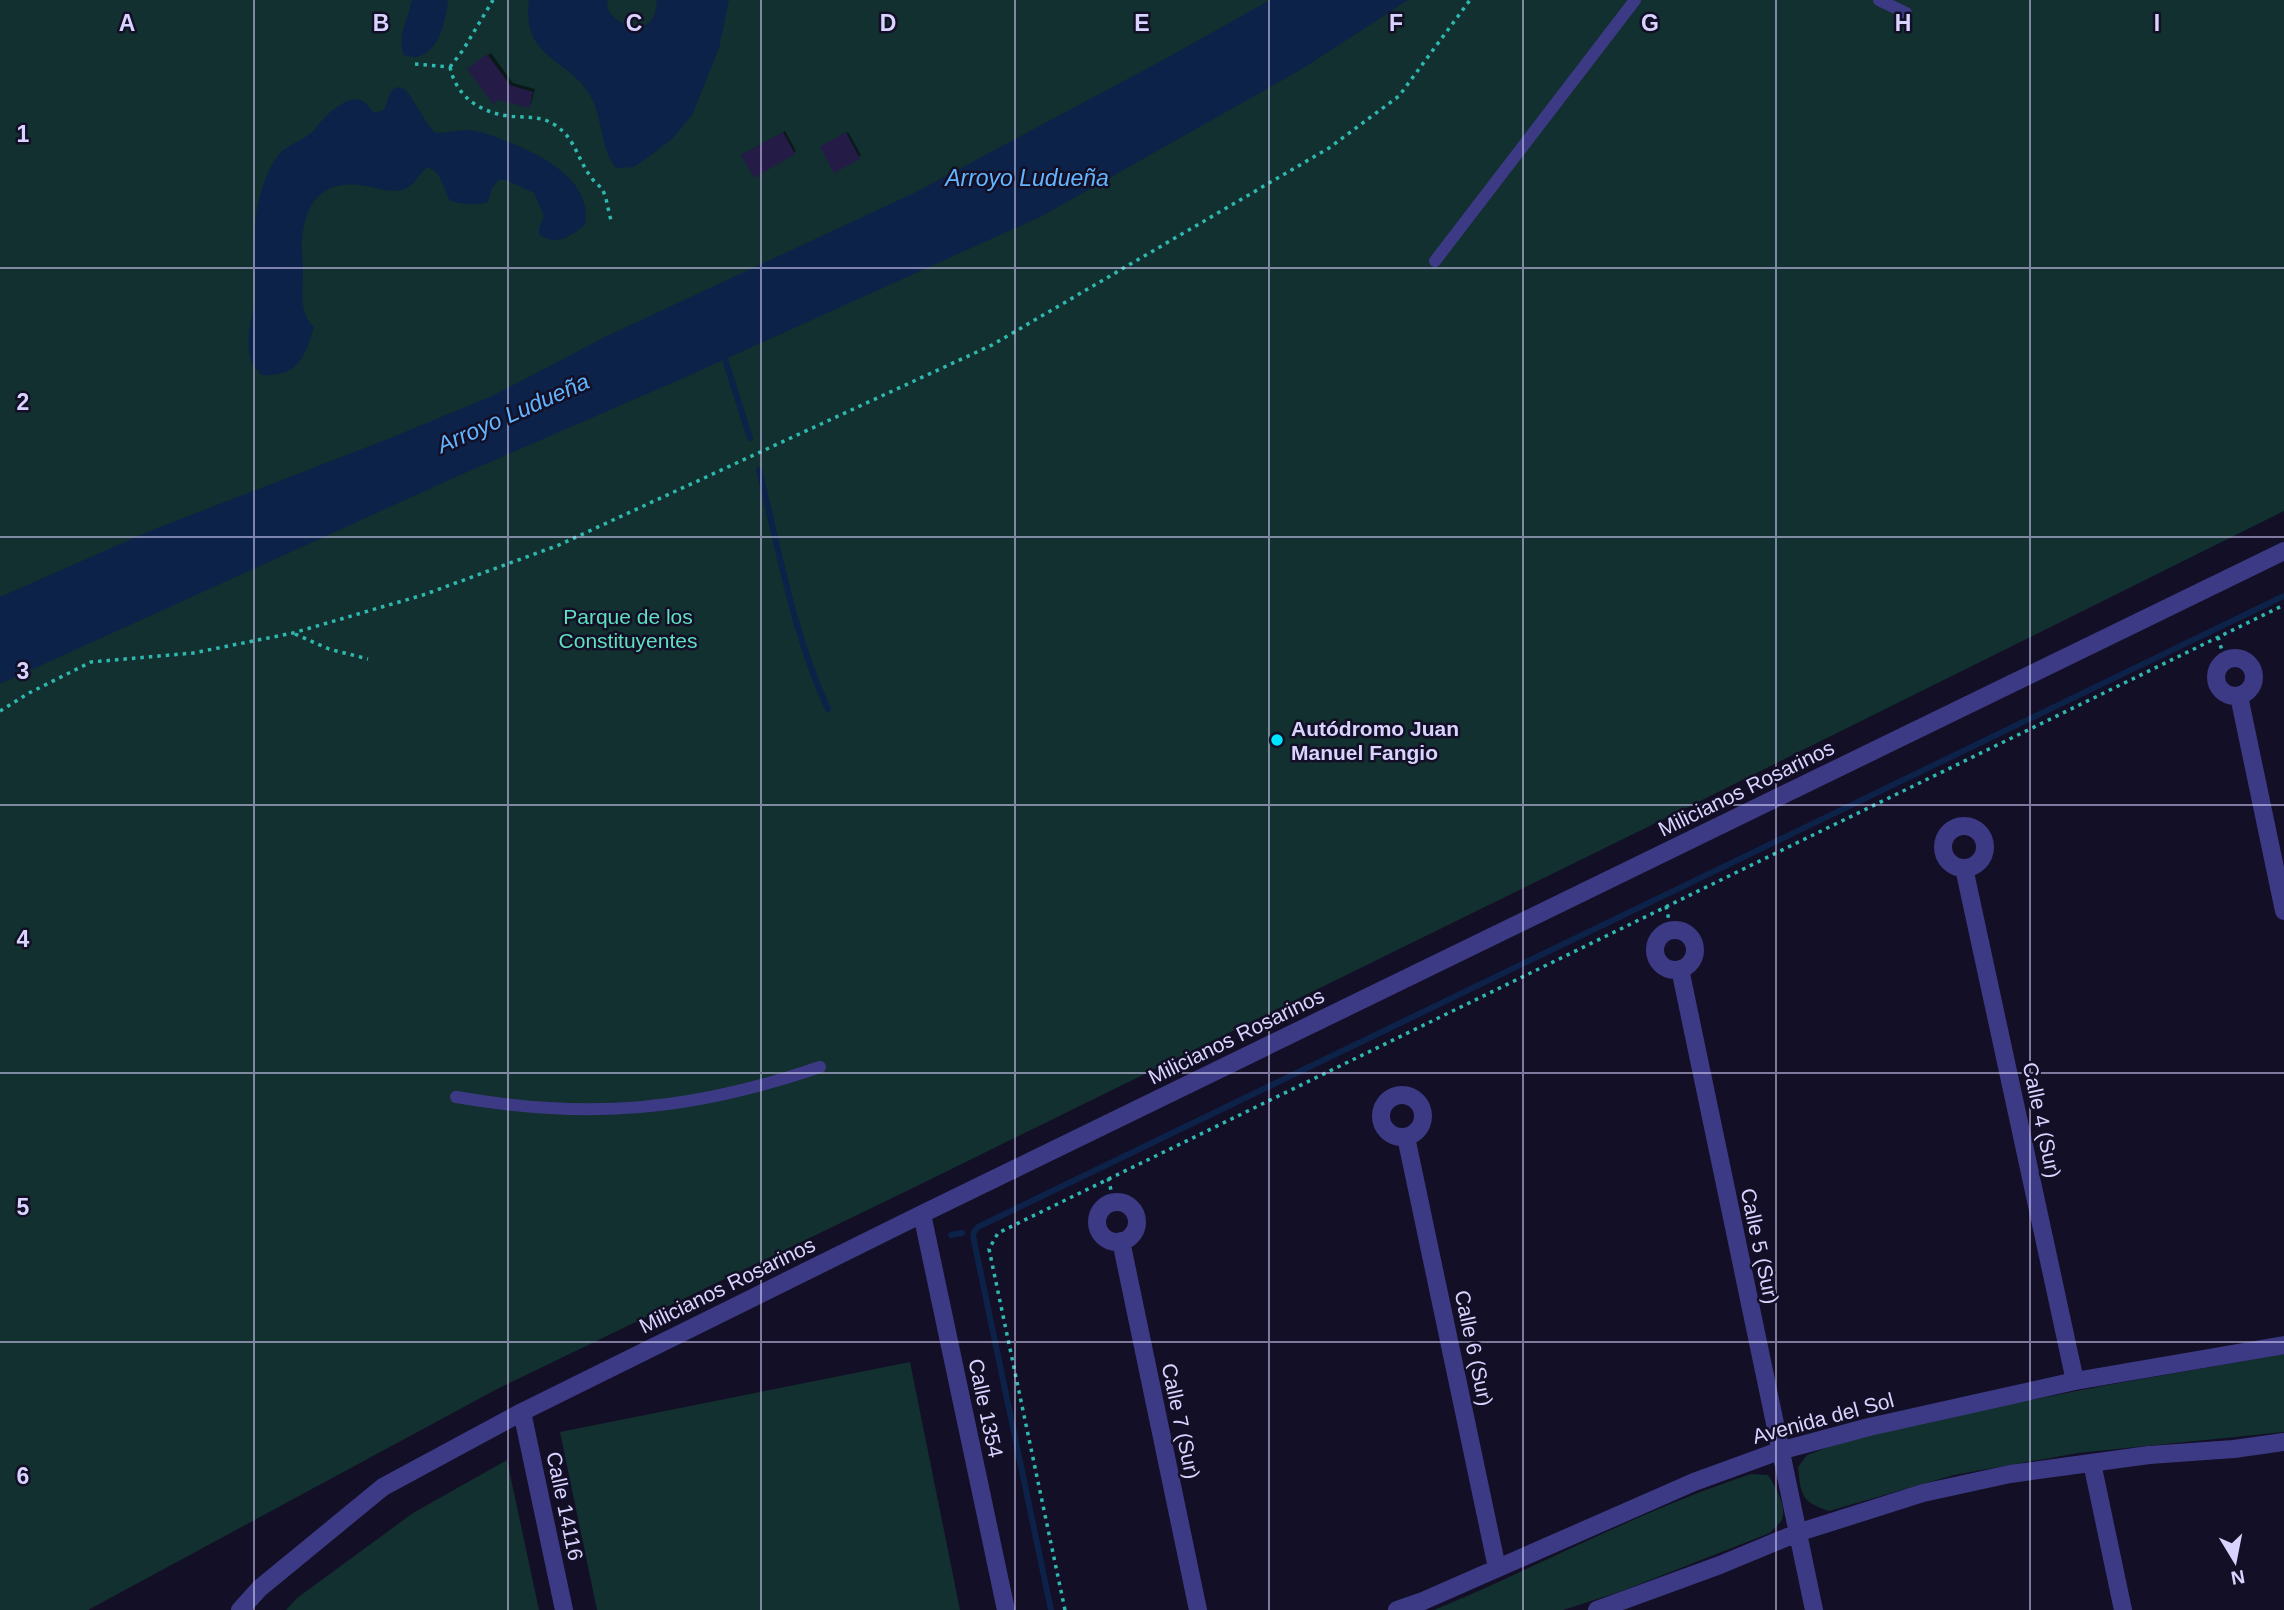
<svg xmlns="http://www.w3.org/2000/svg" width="2284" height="1610" font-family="Helvetica,sans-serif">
<rect width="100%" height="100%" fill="#130f26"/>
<path fill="#12302f" d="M0,0H2284V511L1668,817L917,1186L499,1388L88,1610H0Z
M2284,1354V1432L2078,1453L1954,1475L1829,1511C1801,1502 1801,1495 1798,1467L1807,1455L1848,1440L1955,1415L2102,1386Z
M910,1362L960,1610H597L560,1432Z
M507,1460L539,1610H286L297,1598L413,1513Z
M1751,1474L1768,1475C1775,1486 1787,1506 1782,1519C1780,1524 1773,1529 1770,1533L1622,1591L1563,1610H1434C1540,1566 1641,1510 1751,1474Z"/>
<path fill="#0c2248" d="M412,0H448C446,19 440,53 416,57C412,57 408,56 404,55C396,40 409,16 412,0Z
M529,0H607C607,2 608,9 609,11C617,25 645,35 653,17C656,13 656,5 657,0H729L719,48L692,115L672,139L651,155L634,167L616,168C601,150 603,123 593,101C573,57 521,63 529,0Z
M1270,0H1408L1302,69L1042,216L679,380L458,476L0,684V597L152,530L388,439L492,396L607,336L916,192L1165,59Z
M397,87L405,89C417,103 424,123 436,133C447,133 458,130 469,130C481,131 495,137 506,141C540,154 594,181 585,225C569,237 558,246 539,235V228L544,216L534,193L506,180H499L492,188L488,202C475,206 463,204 450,201L438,174L429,167C418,172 415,188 401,190C388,193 372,186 359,185C321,181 305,204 302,240C301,250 303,261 303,272C303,292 298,312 314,327C305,357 298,377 261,375C257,369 251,364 250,357C245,338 253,317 254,298C255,286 253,273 253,261C253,228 257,185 277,157C286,144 305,141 315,129C324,117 346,93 363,101C367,104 371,109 374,113L384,110L391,91Z"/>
<path fill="#0007" d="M491,53L513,83L535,89L531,103L528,106L498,99L473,66Z
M785,131L796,151L754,175L745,153Z
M848,132L861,155L835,171L824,145Z"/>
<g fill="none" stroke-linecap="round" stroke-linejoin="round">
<path stroke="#0c2248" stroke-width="6" d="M723,353L750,438
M759,470C779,549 793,634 828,709
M951,1235L962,1233
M1051,1610L973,1236L974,1232L978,1227L2284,596"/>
</g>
<path fill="#241b47" d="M487,54L510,85L533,92L529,108L498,100L493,104L467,69Z
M783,132L795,154L754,178L741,155Z
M846,132L860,159L834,173L820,147Z"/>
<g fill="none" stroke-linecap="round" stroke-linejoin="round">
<path stroke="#2fb8b0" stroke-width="3.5" stroke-dasharray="3.5 5" stroke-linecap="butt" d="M415,64L450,67
M450,67C456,96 479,112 508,116C524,118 540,115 555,125C576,139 577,159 591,177C594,182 599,185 602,189C607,197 608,211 611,220
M450,67L463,50L493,0
M295,634L329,649L368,659
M2218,637L2225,661
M0,711L29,693L91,662L193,653L293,633L423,595L559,545L992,345L1329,148L1399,96L1470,0
M1666,906L1671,930
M1108,1178L1114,1202
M1065,1610L989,1249L998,1233L2284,605"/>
<path stroke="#3d3a85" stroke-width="12" d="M1879,0L1906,13
M1435,261L1635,0
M456,1097C589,1120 692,1111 820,1067"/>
<path stroke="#3d3a85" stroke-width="18" d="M2216 677a19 19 0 1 1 38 0a19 19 0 1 1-38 0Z
M2239,696L2284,911
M1943 847a21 21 0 1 1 42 0a21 21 0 1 1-42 0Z
M1964,868L2075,1381
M1655 950a20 20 0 1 1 40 0a20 20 0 1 1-40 0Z
M1680,969L1814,1610
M1381 1116a21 21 0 1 1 42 0a21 21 0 1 1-42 0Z
M1406,1137L1497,1568
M1097 1222a20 20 0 1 1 40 0a20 20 0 1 1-40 0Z
M922,1214L1006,1610
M1121,1241L1198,1610
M522,1412L564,1610
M2092,1463L2123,1610
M240,1610L260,1588L383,1487L522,1412L922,1214L2284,551
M1397,1610L1423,1601L1694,1482L1779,1451L1869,1427L2075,1381L2284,1345
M1597,1610L1720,1565L1797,1533L1923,1493L2010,1474L2149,1455L2234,1449L2284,1442"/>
</g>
<path fill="none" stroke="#d9d4ff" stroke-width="2" stroke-opacity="0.55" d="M254,0V1610M508,0V1610M761,0V1610M1015,0V1610M1269,0V1610M1523,0V1610M1776,0V1610M2030,0V1610M0,268H2284M0,537H2284M0,805H2284M0,1073H2284M0,1342H2284"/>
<circle fill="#00e5ff" stroke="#130f26" stroke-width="2.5" cx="1277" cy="740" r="7"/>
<g text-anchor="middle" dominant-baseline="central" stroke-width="5" stroke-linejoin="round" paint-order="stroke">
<g font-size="21" fill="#5fe0c0" stroke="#130f26">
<text x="628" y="616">Parque de los<tspan x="628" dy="24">Constituyentes</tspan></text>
</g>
<g font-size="21" font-weight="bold" fill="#d9d4ff" stroke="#130f26" text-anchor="start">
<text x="1291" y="728">Autódromo Juan<tspan x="1291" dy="24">Manuel Fangio</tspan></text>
</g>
<g font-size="21" fill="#d9d4ff" stroke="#130f26">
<text transform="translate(1746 788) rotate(-26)">Milicianos Rosarinos</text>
<text transform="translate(1236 1036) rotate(-26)">Milicianos Rosarinos</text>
<text transform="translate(2042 1120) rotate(78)">Calle 4 (Sur)</text>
<text transform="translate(1760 1246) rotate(78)">Calle 5 (Sur)</text>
<text transform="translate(727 1285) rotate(-26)">Milicianos Rosarinos</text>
<text transform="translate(1474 1348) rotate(78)">Calle 6 (Sur)</text>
<text transform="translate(986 1408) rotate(78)">Calle 1354</text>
<text transform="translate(1823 1418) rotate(-15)">Avenida del Sol</text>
<text transform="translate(1181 1421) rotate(78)">Calle 7 (Sur)</text>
<text transform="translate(565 1506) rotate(78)">Calle 14116</text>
</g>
<g font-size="23" font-style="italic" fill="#62b6ff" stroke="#130f26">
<text x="1027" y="178">Arroyo Ludueña</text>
<text transform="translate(513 413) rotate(-24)">Arroyo Ludueña</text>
</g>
</g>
<g font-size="23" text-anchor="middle" font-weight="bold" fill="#d9d4ff" stroke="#130f26" stroke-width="5" stroke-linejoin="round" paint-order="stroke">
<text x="127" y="31">A</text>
<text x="381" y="31">B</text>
<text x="634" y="31">C</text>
<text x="888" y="31">D</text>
<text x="1142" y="31">E</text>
<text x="1396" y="31">F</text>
<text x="1650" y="31">G</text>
<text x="1903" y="31">H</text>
<text x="2157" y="31">I</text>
<text x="23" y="142">1</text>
<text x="23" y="410">2</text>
<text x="23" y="679">3</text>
<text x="23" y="947">4</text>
<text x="23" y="1215">5</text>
<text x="23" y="1484">6</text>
</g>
<g transform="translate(2235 1561) rotate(170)" stroke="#130f26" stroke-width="5" paint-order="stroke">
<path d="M0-5L12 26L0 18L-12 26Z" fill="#d9d4ff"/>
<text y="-10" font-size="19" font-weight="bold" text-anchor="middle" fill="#d9d4ff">N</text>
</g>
</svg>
